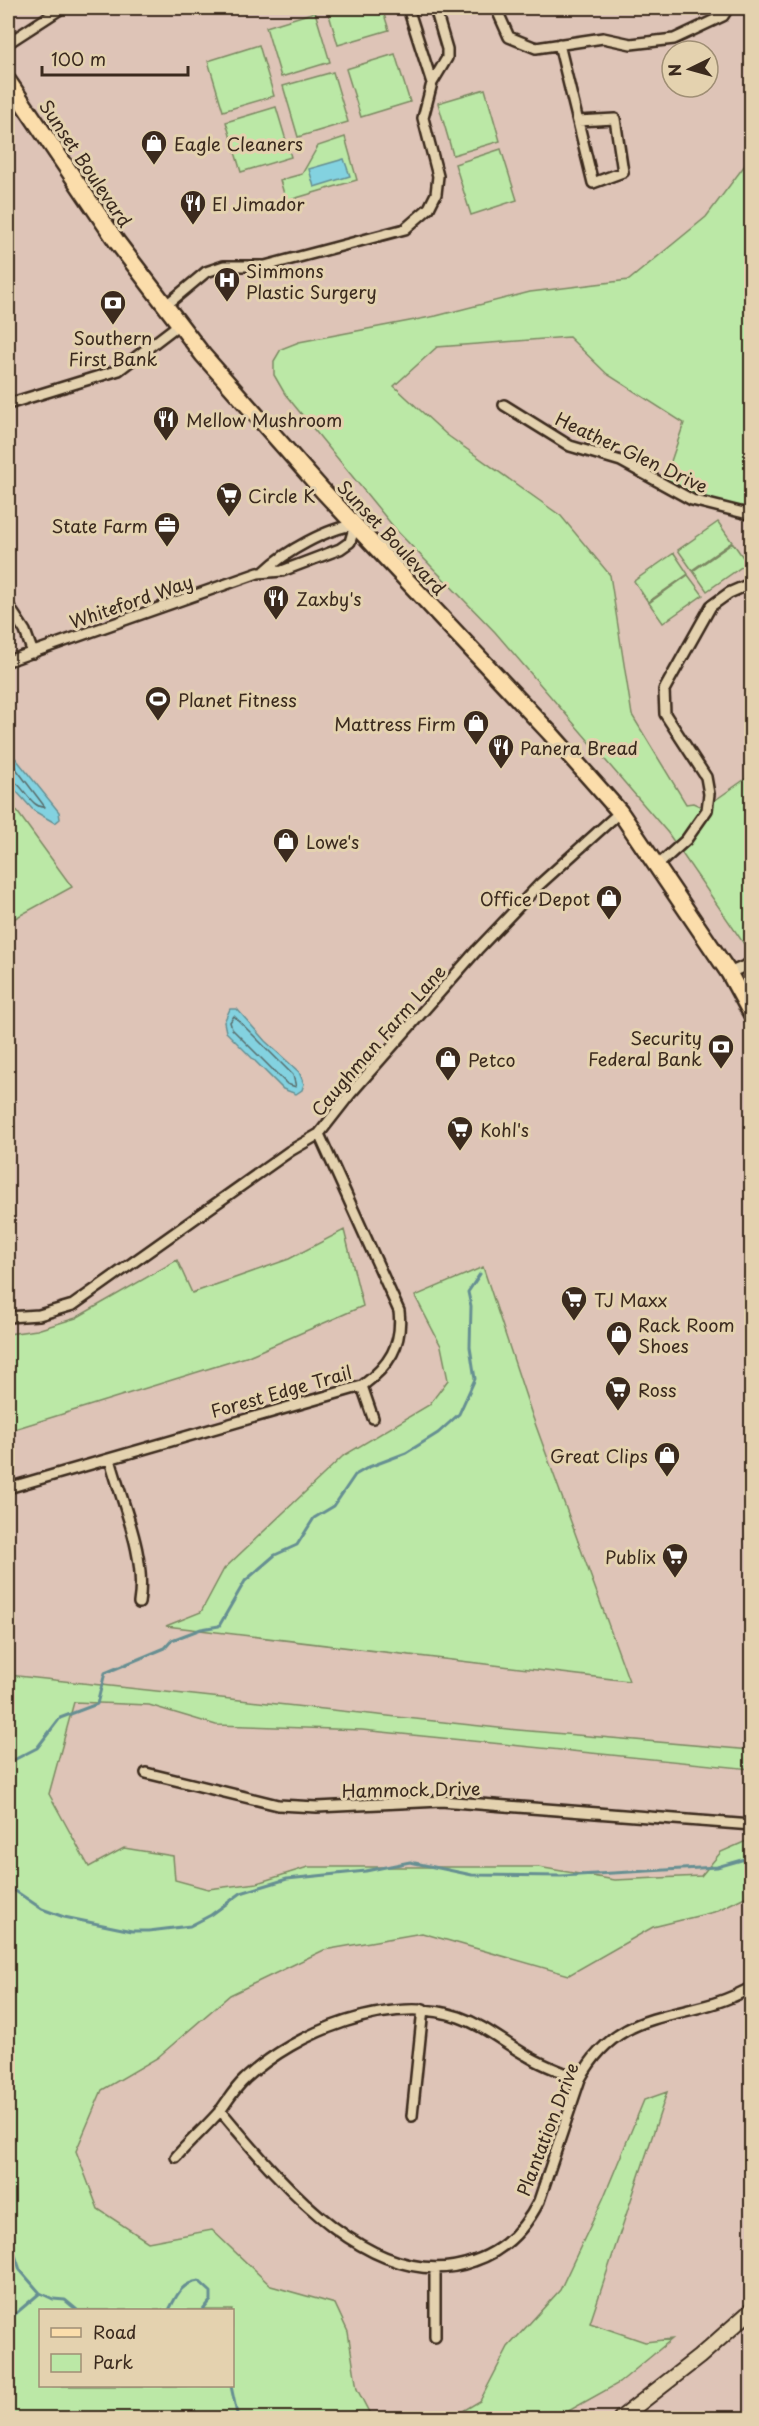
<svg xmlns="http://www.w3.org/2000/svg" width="759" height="2426" font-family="'Playpen Sans',sans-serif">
<rect width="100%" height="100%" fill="#dec4b7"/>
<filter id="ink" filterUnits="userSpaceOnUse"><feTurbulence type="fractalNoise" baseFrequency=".0167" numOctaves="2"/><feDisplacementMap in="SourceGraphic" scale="12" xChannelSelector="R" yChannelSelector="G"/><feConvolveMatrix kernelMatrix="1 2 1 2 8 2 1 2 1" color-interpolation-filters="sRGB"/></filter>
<g filter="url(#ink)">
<path fill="#bbe8a6" stroke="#7b8962" stroke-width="1.5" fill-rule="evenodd" d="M327,8H382L389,30L338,45Z
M315,12L330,62L281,77L266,27Z
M259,45L274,96L223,111L208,61Z
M395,54L410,102L361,117L346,69Z
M333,72L348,122L298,137L283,86Z
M485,89L500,141L453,155L438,103Z
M276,107L291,157L241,172L226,122Z
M345,137L357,180L286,201L280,180L302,174L318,146Z
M501,149L517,200L471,215L455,164Z
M751,157V510L711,502L665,479L684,423L607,374L569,337L437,347L394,386L447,435L561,516L610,575L632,715L686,804L693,803L704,808L751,775V933L744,944L668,833L495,632L397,531L285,394L274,375V361L281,349L299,342L436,316L530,292L629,280L706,217Z
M718,522L732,542L692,570L678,550Z
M733,543L747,563L707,591L693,571Z
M674,553L688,574L648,602L634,581Z
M688,575L703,595L663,623L649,603Z
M8,799L72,887L8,922Z
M344,1230L363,1306L246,1357L8,1431V1334L37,1330L76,1318L177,1260L192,1293L289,1259Z
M483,1267L532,1415L629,1681L166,1626L201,1612L224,1569L343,1456L429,1405L448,1380L441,1346L415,1296Z
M8,1675L518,1730L751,1750V1769L362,1730L216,1725L149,1705L74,1702L49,1794L89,1867L124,1848L173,1856L175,1880L208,1889L257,1883L308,1867H538L615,1880L701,1876L721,1852L751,1839V1894L714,1912L653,1927L569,1975L422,1933L324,1950L230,1995L157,2058L102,2090L76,2151L98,2209L148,2242L212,2230L271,2286L335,2304L348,2332L357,2389L372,2418H8ZM40,2310H232V2386H40Z
M667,2092L590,2323L645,2342L672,2339L619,2383L556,2418H451L480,2401L508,2347L560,2290L603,2199L644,2100Z"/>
<path fill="#83d2e0" stroke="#668f92" stroke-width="1.5" d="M344,159L350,176L314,187L309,169Z
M8,749L59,812L60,819L55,823L34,811L8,782Z
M230,1009H237L265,1041L299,1072L304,1084L302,1090L296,1094L283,1089L226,1032L224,1022Z"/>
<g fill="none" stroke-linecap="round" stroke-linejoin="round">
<path stroke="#586d6c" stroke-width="1.5" d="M8,758L45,807C30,809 23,781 8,779
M234,1016L293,1075L296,1087L287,1084L232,1029L230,1022Z"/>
<path stroke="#668f92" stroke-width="3" d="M8,1763L37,1748L60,1718L97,1704L105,1673L165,1648L172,1640L201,1629L219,1626L245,1581L275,1555L297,1545L314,1518L334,1506L355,1475L369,1467L406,1453L438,1433L459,1414L475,1379L470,1347L471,1306L468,1292L480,1274
M8,1886L42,1909L64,1917L132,1931H149L190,1926L211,1915L241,1893L287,1879L366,1871L410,1862L472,1875L561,1876L717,1867L752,1857
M8,2234L20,2270L40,2293L53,2299L65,2300L77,2310
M169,2310C177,2295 181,2283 199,2281L211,2292V2300L203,2310
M8,2320L40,2293
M231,2386L237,2414L242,2418"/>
<g stroke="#3b2a1e" stroke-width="14">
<path id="street" d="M408,8L432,83
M496,8L509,37L536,48L603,38L631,44L674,39L723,16L728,8
M8,43L62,8
M559,44L593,183L623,172L615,119L578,121
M164,307L206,272L224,266H265L405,229L429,208L436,194L438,176L423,118L432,83L447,58V49L435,8
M8,404L119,370L178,325
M504,405L570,446L621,461L692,500L752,515
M8,605L25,631L33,653
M8,661L258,573L282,571L340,549L350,542L355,525C327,528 285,552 265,571
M658,865L686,840L707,810L709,794L706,777L665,714L664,690L711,606L729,593L752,583
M729,973L752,963
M8,1317L39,1315L73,1305L290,1151L319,1134L351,1093L477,950L539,885L620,812
M362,1386L373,1418
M110,1459C122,1504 147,1556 139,1603
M8,1488L362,1386C389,1366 403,1345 399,1311L319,1134
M146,1773L278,1805L317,1807L441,1801L752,1825
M220,2110C276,2177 373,2298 474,2261C504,2251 525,2229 539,2201L580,2079C622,2001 686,2025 752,1987
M412,2116L423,2009
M176,2157C190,2141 206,2127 220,2111C228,2100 235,2088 245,2079C296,2031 391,1994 459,2017C485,2026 503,2042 526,2055C542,2065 561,2072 580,2079
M435,2337V2268"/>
</g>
<g stroke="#3b2a1e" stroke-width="18">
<path id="secondary" d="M621,2418L699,2357L752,2310"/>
</g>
<g stroke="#3b2a1e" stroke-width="20">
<path id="primary" d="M8,81L117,242L203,355L323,491L550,733L620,812L729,973L752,1015"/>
</g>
<use href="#street" stroke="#e4d2af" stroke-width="9"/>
<use href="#secondary" stroke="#e4d2af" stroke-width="14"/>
<use href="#primary" stroke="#fbddab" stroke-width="15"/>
</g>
</g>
<defs>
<g id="shop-pin" transform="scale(1.35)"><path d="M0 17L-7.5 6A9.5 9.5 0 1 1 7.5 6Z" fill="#3b2a1e" stroke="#e4d2af"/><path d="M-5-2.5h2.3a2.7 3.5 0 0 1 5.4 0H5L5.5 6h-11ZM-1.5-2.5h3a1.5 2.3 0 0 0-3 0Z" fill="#fff"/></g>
<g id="restaurant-pin" transform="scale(1.35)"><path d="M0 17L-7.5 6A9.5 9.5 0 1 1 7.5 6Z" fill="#3b2a1e" stroke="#e4d2af"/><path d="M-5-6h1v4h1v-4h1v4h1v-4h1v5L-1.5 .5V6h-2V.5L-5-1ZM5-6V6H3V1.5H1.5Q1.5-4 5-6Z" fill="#fff"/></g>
<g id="hospital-pin" transform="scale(1.35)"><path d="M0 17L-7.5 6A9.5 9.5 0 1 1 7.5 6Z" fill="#3b2a1e" stroke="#e4d2af"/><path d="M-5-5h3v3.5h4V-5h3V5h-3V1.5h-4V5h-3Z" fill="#fff"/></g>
<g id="bank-pin" transform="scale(1.35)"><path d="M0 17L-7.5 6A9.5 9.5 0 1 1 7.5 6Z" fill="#3b2a1e" stroke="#e4d2af"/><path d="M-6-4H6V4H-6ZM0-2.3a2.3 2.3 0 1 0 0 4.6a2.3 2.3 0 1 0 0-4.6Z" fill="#fff"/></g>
<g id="supermarket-pin" transform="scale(1.35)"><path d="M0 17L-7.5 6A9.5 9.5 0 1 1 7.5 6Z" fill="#3b2a1e" stroke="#e4d2af"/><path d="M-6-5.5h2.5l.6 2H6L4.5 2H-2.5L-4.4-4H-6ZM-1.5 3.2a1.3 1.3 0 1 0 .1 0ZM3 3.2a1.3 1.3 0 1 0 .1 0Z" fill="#fff"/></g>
<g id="office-pin" transform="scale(1.35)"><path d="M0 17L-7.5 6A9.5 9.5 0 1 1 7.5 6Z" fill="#3b2a1e" stroke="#e4d2af"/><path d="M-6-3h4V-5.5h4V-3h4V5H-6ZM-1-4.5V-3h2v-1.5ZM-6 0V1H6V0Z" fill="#fff"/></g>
<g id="stadium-pin" transform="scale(1.35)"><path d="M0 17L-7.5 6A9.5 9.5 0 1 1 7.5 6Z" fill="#3b2a1e" stroke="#e4d2af"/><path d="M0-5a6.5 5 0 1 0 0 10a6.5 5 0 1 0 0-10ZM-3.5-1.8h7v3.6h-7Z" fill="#fff"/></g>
</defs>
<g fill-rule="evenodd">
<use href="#shop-pin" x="154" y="143"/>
<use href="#restaurant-pin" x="193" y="203"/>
<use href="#hospital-pin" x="227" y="280"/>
<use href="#bank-pin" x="113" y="303"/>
<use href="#restaurant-pin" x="166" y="419"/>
<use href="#supermarket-pin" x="229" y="495"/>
<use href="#office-pin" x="167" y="525"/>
<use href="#restaurant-pin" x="276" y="598"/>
<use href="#stadium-pin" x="158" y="699"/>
<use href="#shop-pin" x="476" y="723"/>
<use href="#restaurant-pin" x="501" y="747"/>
<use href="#shop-pin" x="286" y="841"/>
<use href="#shop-pin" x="609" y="898"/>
<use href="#bank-pin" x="721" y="1047"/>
<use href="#shop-pin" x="448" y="1059"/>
<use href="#supermarket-pin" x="460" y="1129"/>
<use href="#supermarket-pin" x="574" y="1299"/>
<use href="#shop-pin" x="619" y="1334"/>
<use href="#supermarket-pin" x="618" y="1389"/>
<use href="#shop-pin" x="667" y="1455"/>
<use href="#supermarket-pin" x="675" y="1556"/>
</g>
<g text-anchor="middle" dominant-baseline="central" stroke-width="6" stroke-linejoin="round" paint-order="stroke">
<g font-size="18" fill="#3b2a1e" stroke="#e4d2af" text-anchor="start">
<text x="174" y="143">Eagle Cleaners</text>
<text x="212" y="203">El Jimador</text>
<text x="246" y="270">Simmons<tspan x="246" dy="21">Plastic Surgery</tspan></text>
<text x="113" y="337" text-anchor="middle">Southern<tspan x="113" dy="21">First Bank</tspan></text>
<text x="186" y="419">Mellow Mushroom</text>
<text x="248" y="495">Circle K</text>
<text x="148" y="525" text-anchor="end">State Farm</text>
<text x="296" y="598">Zaxby's</text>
<text x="178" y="699">Planet Fitness</text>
<text x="456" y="723" text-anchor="end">Mattress Firm</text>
<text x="520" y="747">Panera Bread</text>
<text x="306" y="841">Lowe's</text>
<text x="590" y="898" text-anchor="end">Office Depot</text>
<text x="702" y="1037" text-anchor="end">Security<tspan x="702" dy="21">Federal Bank</tspan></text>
<text x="468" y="1059">Petco</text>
<text x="480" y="1129">Kohl's</text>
<text x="594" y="1299">TJ Maxx</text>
<text x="638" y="1324">Rack Room<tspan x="638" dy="21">Shoes</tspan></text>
<text x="638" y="1389">Ross</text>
<text x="648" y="1455" text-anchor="end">Great Clips</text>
<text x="656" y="1556" text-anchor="end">Publix</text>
</g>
<g font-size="18" fill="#3b2a1e" stroke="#e4d2af">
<text transform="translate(86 163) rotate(56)">Sunset Boulevard</text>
<text transform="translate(632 452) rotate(25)">Heather Glen Drive</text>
<text transform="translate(392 537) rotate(47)">Sunset Boulevard</text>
<text transform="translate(131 601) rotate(-19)">Whiteford Way</text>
<text transform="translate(378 1040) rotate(-49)">Caughman Farm Lane</text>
<text transform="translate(281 1391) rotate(-16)">Forest Edge Trail</text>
<text transform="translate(411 1789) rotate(-1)">Hammock Drive</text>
<text transform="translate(547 2129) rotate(-69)">Plantation Drive</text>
</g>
</g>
<rect width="759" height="2426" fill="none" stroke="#e4d2af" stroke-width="30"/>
<rect x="15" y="15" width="729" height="2396" fill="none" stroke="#3b2a1e" stroke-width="2" filter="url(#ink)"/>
<rect x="39" y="2309" width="195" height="78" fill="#e4d2af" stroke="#a08f75" stroke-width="1.5"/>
<rect x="51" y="2328" width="30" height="9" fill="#fbddab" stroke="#a08f75" stroke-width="1.5"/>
<text x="93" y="2339" font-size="18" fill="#3b2a1e">Road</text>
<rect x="51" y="2354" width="30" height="18" fill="#bbe8a6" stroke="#a08f75" stroke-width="1.5"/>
<text x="93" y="2369" font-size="18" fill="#3b2a1e">Park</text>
<g transform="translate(690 69) rotate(265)"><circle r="28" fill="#e4d2af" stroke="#a08f75" stroke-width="1.5"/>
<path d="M0-4.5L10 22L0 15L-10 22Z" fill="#3b2a1e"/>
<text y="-9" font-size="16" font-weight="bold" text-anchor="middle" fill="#3b2a1e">N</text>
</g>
<path d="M42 66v9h146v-9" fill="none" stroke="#3b2a1e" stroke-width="3"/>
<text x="51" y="66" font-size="18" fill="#3b2a1e" stroke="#e4d2af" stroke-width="4.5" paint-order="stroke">100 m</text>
</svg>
